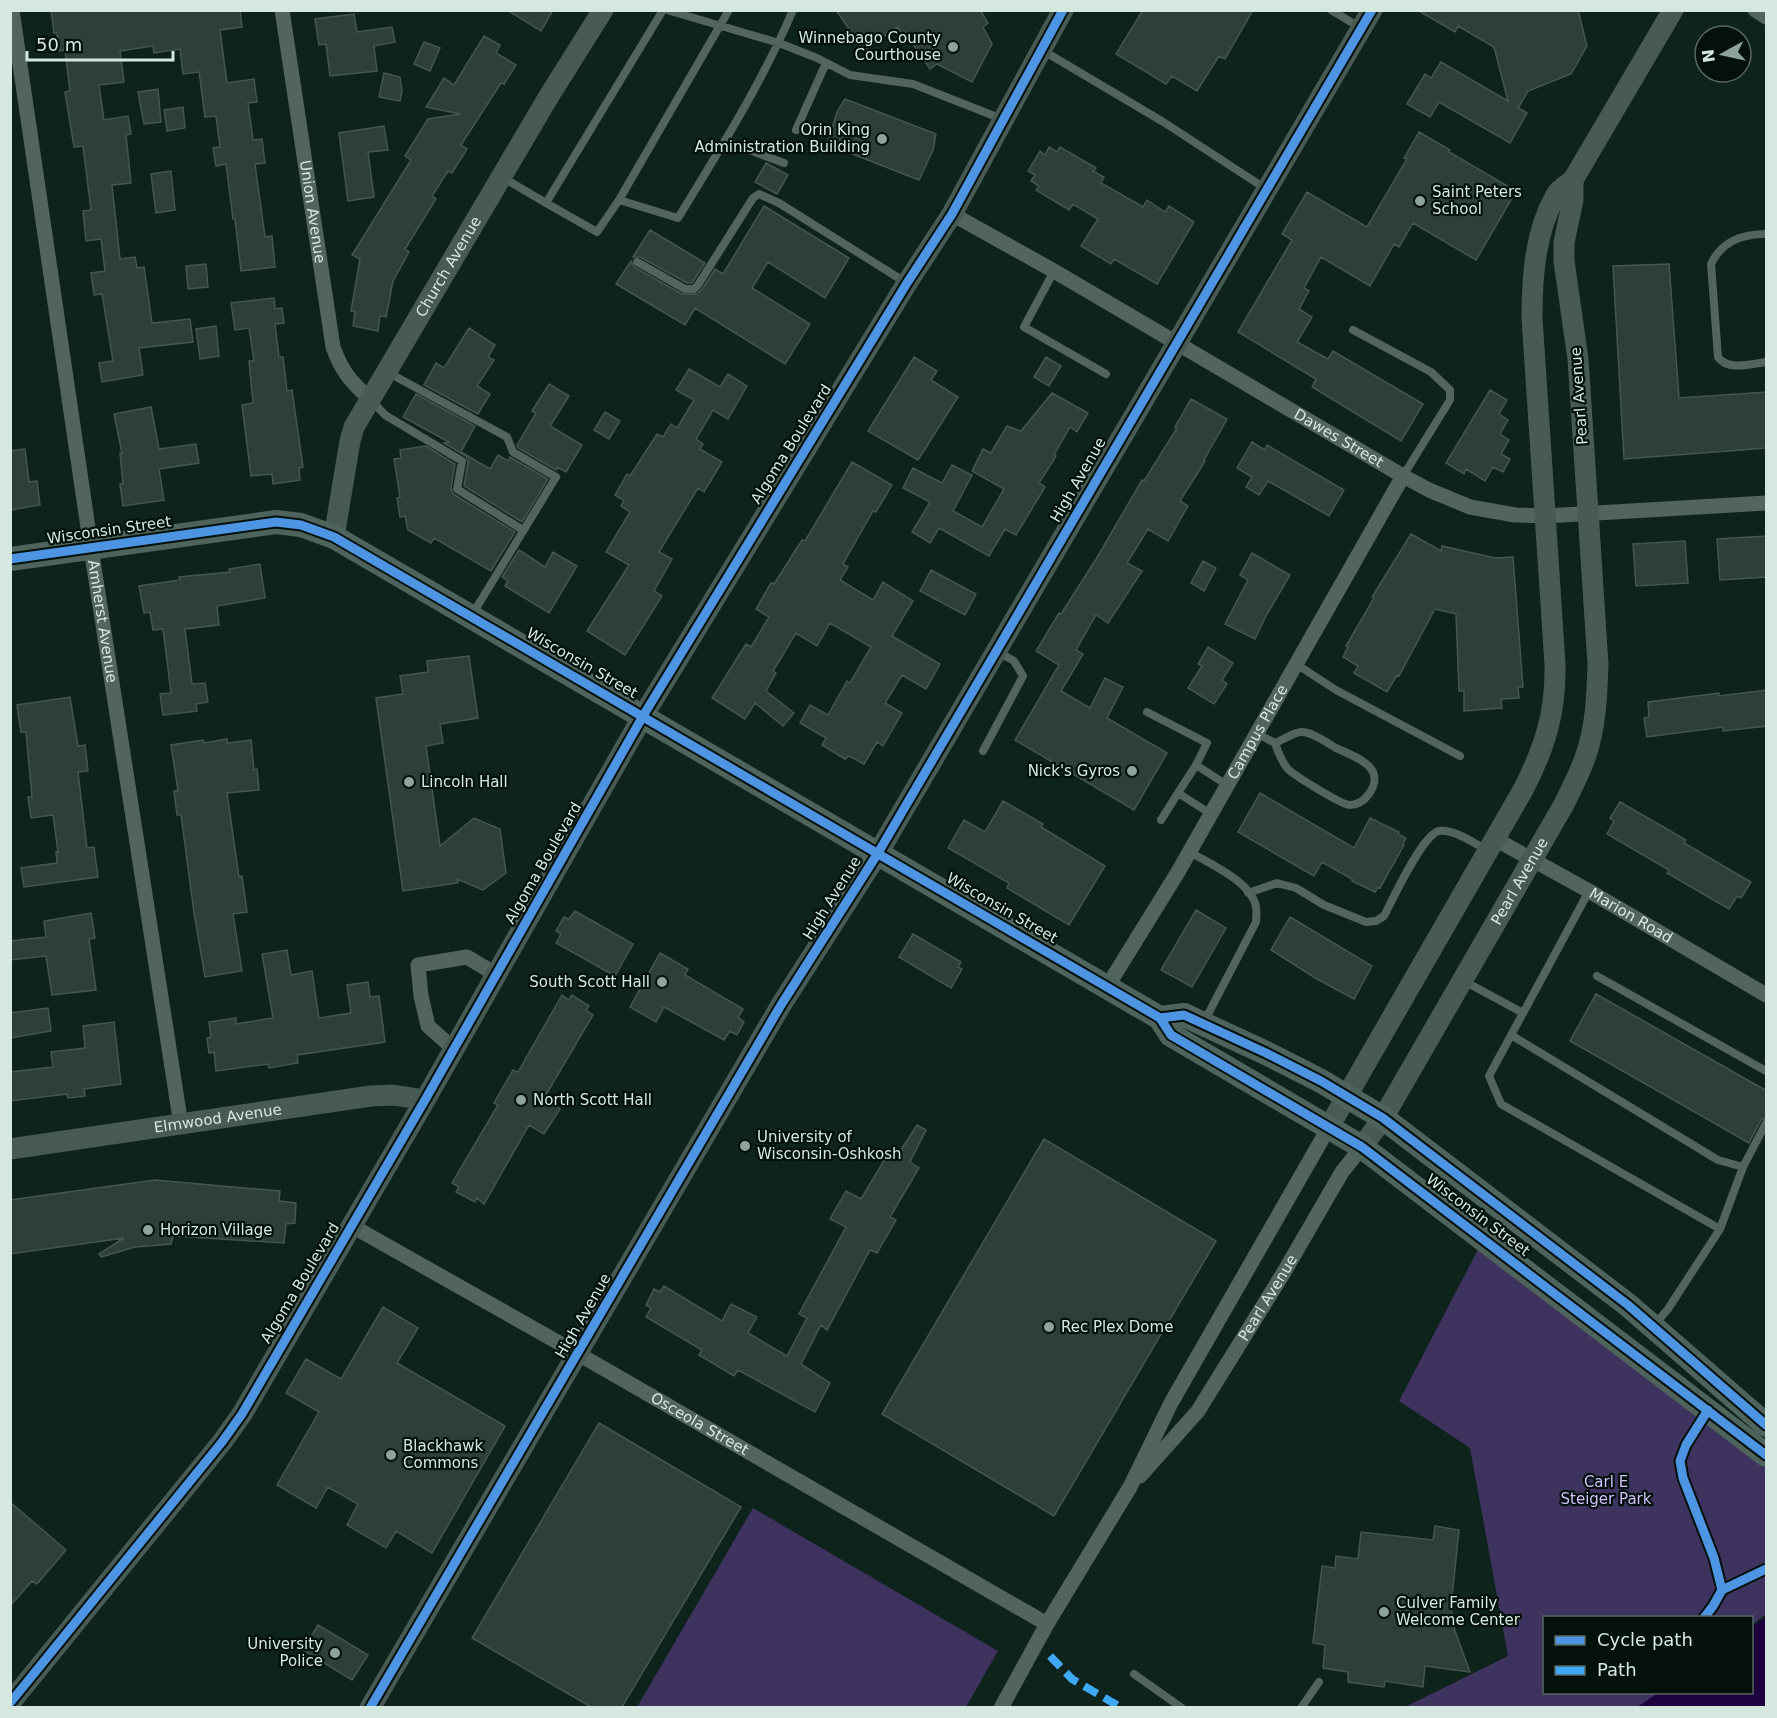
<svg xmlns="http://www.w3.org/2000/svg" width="1777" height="1718" font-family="'DejaVu Sans',sans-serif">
<rect width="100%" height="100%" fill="#0d231c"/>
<path fill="#3e335e" d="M1484,1238L1766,1455V1614L1752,1625V1618H1544V1692L1659,1693L1638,1707H1405L1508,1656L1470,1448L1399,1401Z
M753,1508L998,1651L966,1707H637Z"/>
<path fill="#1c033d" d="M1766,1617V1707H1637L1658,1693L1752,1692V1627Z"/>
<path fill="#2e3f39" stroke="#455650" stroke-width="1.5" d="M51,10H240L242,27L220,30L227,83L254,79L257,102L248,103L253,140L262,139L265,163L255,164L265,237L272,236L275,267L241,271L235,219H233L226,164L216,166L213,148L220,147L216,116L205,117L199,72L183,74L180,49L154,53L153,46L120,51L124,82L99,85L104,120L128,116L131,134L126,135L131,183L112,185L120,259L135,257L137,268L144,267L152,323L190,319L193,342L139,348L143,375L102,382L99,363L113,361L102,294L94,295L91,273L105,271L101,239L86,241L83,211L91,210L83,146L74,147L65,92L70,91L65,50L59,51L57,33H54Z
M507,10H553L541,31Z
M836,10H980L988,23L983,27L992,44L972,82L937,64L930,69L905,32L902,34L897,27L864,51Z
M1143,10H1253L1225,59L1219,56L1197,91L1172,76L1166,84L1116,54Z
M1417,10H1578L1587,46L1571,74L1528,91L1518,108L1527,113L1510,143L1439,102L1430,117L1407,104L1425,74L1431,78L1441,62L1508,101L1494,47L1458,26L1455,32Z
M354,14L357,32L392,27L395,42L374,46L377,71L330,76L326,44L319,45L315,19Z
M484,36L500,45L496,53L516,65L504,84L501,83L461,145L467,149L452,173L448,171L432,196L436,199L405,249L409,252L393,281L386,317L380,316L378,331L353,326L355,312L351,311L360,259L352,255L411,160L405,156L428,119L460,114L426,107L444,78L454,85Z
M424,42L440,48L430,71L414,64Z
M384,73L400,77L402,91L400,101L379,97Z
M158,89L161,122L144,124L138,92Z
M845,99L936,134L933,150L919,180L827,144L837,112Z
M183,107L185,128L167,131L164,110Z
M384,126L388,150L368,152L374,197L348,201L339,133Z
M1419,132L1450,150L1449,152L1516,191L1476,260L1413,223L1399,247L1394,244L1370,286L1321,257L1304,288L1309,291L1299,309L1312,317L1297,342L1328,359L1333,351L1423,404L1401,441L1312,387L1316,379L1238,332L1292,240L1282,234L1307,192L1367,227L1407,159L1404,158Z
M1049,147L1057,152L1060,147L1096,168L1093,171L1104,177L1101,183L1143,207L1147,200L1165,212L1169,206L1194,222L1157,284L1114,259L1111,264L1081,246L1098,219L1073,204L1069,210L1036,190L1039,186L1031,181L1035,175L1028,171L1040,151L1045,155Z
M766,163L788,175L777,194L755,182Z
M171,171L175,210L156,213L151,174Z
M764,206L849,258L825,298L768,262L752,288L810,324L785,364L695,308L685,325L616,284L631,261L634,267L682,294H697L703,288L715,269L723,274Z
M650,230L705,263L692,283H687L640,257H633Z
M206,264L208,287L188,289L186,266Z
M1669,264L1679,398L1767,392V448L1624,459L1613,266Z
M274,298L275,309L282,308L284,323L275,324L279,357H283L287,391L292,390L303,467L299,468L300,480L273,484L272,474L251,476L242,405L253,403L249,361H254L249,328L235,330L231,303Z
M216,326L219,356L200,359L196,329Z
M469,328L495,345L488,357L494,360L477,386L490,394L478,414L424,385L436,363L444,368Z
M914,357L937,371L931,380L958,397L918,460L868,431Z
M1046,357L1061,366L1049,386L1034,377Z
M689,369L720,387L728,374L747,386L728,419L713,410L696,439L703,444L700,449L722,462L704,492L698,488L659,552L672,559L654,591L662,596L625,655L587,631L629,565L606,552L630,512L621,506L624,501L615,495L627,474L630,476L657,434L663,437L671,424L677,428L694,400L676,390Z
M549,384L569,396L550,426L582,445L566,472L557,467L556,470L518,448L517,445L536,413L532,411Z
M1490,390L1507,400L1499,414L1508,420L1500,434L1509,440L1501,454L1510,459L1503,472L1493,467L1485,481L1466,469L1464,474L1446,463Z
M1052,393L1088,413L1077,432L1070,427L1054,455L1056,456L1039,483L1045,487L1016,535L1005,529L989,556L939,528L930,543L912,532L930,502L903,488L913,468L942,483L952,465L972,475L953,511L982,527L1004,489L972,471L983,449L991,453L1007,426L1021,431Z
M416,394L475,426L461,452L490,469L498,455L508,461L510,457L548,479L522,522L464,486L468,462L466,456L444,443L449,442L403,417Z
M1191,399L1227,419L1204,460L1205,461L1180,501L1188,506L1168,541L1148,529L1127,563L1142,571L1108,623L1096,615L1076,650L1083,654L1061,691L1090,708L1105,678L1123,687L1107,718L1167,753L1134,810L1015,740L1059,665L1036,651L1059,613L1061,614L1098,556L1142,480L1144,481L1177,428L1175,427Z
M151,407L159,449L196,444L199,463L159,469L164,500L123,506L120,484H123L120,453H122L114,414Z
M605,412L620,421L609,439L594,430Z
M1252,442L1265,450L1267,445L1344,490L1329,516L1268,481L1259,495L1246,487L1252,477L1237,468Z
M426,446L455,464L451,488L453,494L515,532L491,571L434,538L431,543L408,530L405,516L400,517L397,498L400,497L394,459L401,458L400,450Z
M25,449L29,482L37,481L40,505L10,510V451Z
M852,462L892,485L876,512L873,511L843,564L848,567L840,580L873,600L883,582L913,601L892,636L940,664L926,689L902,675L885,703L902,713L883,746L877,742L864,764L849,756L845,759L822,745L826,738L800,723L810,705L828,715L847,681L850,683L871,647L830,623L817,646L796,633L773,671L776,673L766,691L794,713L783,726L755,703L745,719L712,698L746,644L751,647L769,617L756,609L771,583L774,584L802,540L805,541Z
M1411,534L1441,551L1442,546L1495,558L1513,557L1523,687H1518L1519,698L1501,699L1502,708L1464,711V691H1459L1456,614L1435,609L1399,676L1397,675L1387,692L1354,673L1358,666L1343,657L1348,647L1346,646L1374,598L1372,597Z
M1767,536V577L1720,580L1717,539Z
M1685,541L1688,583L1636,586L1633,544Z
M519,550L545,567L553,552L577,566L549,613L505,586L508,581L502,577Z
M1252,553L1290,575L1266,616L1255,639L1225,624L1248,580L1240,575Z
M1203,561L1216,568L1204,591L1191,583Z
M260,564L265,598L217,606L219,625L185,629L192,684L205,683L208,702L196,704L197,711L163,715L160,694L171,693L163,629L153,630L150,612L144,613L139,586L180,580L179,577L230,572L229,569Z
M931,570L976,594L965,615L920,591Z
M1208,647L1233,663L1222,680L1227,684L1214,704L1188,688L1202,666L1198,664Z
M469,656L478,718L440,724L443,743L426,746L440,846L474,818L500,829L506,873L483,890L457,879L458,883L403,891L376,698L403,694L400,676L428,672L427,661Z
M1767,690V726L1723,731V727L1647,737L1644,718L1649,717L1648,702L1719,693V696Z
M70,697L78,746L85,745L88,771L78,772L87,848L94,847L98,877L24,887L21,868L57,863L56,852H58L53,815L31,818L28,797H32L26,732H21L17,705Z
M227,739V743L251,740L254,770L257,769L259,790L227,793L239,877L242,876L247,912L233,914L242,971L205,977L194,913L181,815H177L174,791H178L171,745L203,740L204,743Z
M1260,793L1354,848L1370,818L1399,832L1398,834L1406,838L1403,844L1404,845L1380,888L1378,887L1375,892L1352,881V879L1322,862L1314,876L1238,832Z
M1003,801L1043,824L1041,827L1105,866L1069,925L1007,888L1009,883L948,848L964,820L985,832Z
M1620,802L1686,840L1684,843L1751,882L1741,898L1737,896L1729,909L1667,873L1669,870L1607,834L1614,821L1610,818Z
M1196,910L1226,928L1192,987L1161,970Z
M575,911L633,944L615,976L556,943L561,934L556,931L564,917L569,919Z
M91,913L95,938L89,939L96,990L52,995L46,956L10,960V941L46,937L44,921Z
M1290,917L1372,966L1354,999L1317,979L1271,950Z
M913,934L961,962L958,967L962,969L951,988L899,957Z
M287,950L291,975L312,971L319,1018L351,1013L347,985L368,982L370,997L379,996L385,1042L297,1055L298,1063L269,1068L268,1064L216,1071L214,1052L209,1053L207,1038L211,1037L209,1022L236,1018V1024L273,1018L262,954Z
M660,953L688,969L685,975L743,1009L738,1017L744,1022L737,1035L730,1031L724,1040L664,1007L656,1022L630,1007Z
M1596,994L1767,1091V1117L1761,1120L1749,1143L1570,1041Z
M562,995L569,1000L572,995L589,1006L586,1010L593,1015L544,1098L560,1109L544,1134L529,1125L484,1204L477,1198L475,1202L456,1192L459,1187L452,1183L498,1105L494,1103L513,1070L518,1072Z
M48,1008L51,1031L10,1038V1013Z
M114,1022L121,1084L84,1089L85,1096L68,1098L67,1094L10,1101V1072L53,1067L51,1052L85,1048L83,1026Z
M917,1125L926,1130L910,1162L919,1168L890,1217L896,1220L877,1253L870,1250L827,1330L821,1325L801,1364L830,1383L815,1412L738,1370L734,1376L699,1355L702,1350L646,1317L651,1308L646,1305L654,1289L660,1292L664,1286L722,1321L731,1304L757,1317L748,1333L787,1356L807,1318L799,1314L846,1227L830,1219L846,1191L861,1199L889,1152L897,1156Z
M1044,1139L1216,1241L1054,1516L882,1414Z
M155,1180L280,1191L279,1201L296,1203L295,1223L286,1224L284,1243L173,1236L171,1244L135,1247L101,1257L99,1254L124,1238L10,1254V1200Z
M383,1307L418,1328L397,1363L505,1426L432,1553L396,1531L386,1548L347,1525L358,1504L328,1487L316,1508L277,1485L319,1412L286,1393L306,1359L341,1379Z
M599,1423L741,1507L622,1707H591L472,1638Z
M10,1502L66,1550L37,1584L32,1581L10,1606Z
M1435,1526L1459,1530L1451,1607L1455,1631L1470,1672L1425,1666L1423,1687L1385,1681L1384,1687L1348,1682V1672L1323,1668L1325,1645L1313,1643L1322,1566L1335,1568L1336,1556L1358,1559L1361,1532L1433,1540Z
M318,1625L368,1655L352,1680L303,1650Z"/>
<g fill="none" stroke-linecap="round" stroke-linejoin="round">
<path stroke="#53635d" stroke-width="8" d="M667,10L779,43L817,58L850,75L913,84L1002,119
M1331,10L1361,28
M1042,50L1165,123L1266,189
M796,130L826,63
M725,141L784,163
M502,177L546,203L663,10
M619,200L729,10
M546,203L597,232L619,200L678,218C719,151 762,83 793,10
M1766,234C1742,234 1722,241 1711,264L1718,357C1727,371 1751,364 1766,362
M637,262L685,289H694L698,285L753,198L759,194L779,203L905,282
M1054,271L1024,327L1106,374
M1353,330L1431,372L1450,390V400L1403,476
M389,373L507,437L513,452L556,477L472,615
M372,401L385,415L462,461L457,489L523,530
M1296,664L1336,690L1460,756
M1147,712L1207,743L1196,765
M1256,733L1275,743C1278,752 1281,760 1287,768C1293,775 1342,805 1350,805C1365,805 1379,785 1373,772C1368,761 1349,754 1338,749C1328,744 1312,731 1301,732C1292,733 1283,740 1275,743
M983,751L1023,676L1014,661L998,652
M1211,814L1178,793L1196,765L1227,785
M1161,820L1178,793
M1190,852C1210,864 1252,882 1256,907C1257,912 1256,917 1256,922L1204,1022
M1589,891L1489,1076L1501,1104L1720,1229L1668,1309L1656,1323
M1248,893L1277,883L1296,888L1324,905L1366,922L1376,921L1384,916C1393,899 1422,835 1439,831C1454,829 1474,843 1487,850
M1597,976L1766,1071
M1464,981L1523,1013
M1511,1035L1718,1160L1743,1167
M1720,1229L1743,1167L1766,1123
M1134,1674L1182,1708
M1301,1708L1319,1682"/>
<g stroke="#53635d" stroke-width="15">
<path id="s1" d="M12,10L91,548L181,1125"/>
<path id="s2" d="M282,10L333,347C342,372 351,382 371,400"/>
<path d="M1755,10L1766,17"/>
<path id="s3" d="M952,214L1054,271L1403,476L1429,490L1470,507L1515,515L1546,516L1766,503"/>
<path id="s4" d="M1495,839L1589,891L1766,995"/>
<path id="s5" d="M1107,987L1178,872L1403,476"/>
<path d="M454,1049L428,1026L421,996L418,965L467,957L497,975"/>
<path id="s6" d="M352,1226L561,1344L1047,1624"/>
<path id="s7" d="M1140,1476L1198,1411L1284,1272L1342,1172L1362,1147"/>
<path d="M1001,1708L1047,1624L1130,1487L1171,1403L1329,1127"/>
</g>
<g stroke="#485a54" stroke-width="21">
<path id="s8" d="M334,537L350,441L354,427L549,96L603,10"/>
<path d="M1329,1127L1523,790C1545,747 1556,713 1555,664L1532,318C1532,277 1535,231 1556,195C1559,189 1568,184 1573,180L1673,10"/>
<path id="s9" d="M1362,1147L1383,1118L1563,806C1571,790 1580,773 1586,755C1596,726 1597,695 1598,664L1578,359L1564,261V242L1573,200V180"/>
<path id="s10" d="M10,1149L371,1096L393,1095L425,1100"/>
<path d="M10,1703L222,1442L242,1414L425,1100L643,716L907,283L952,214L1063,10"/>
<path d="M370,1708L781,1005L878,853L1372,10"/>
</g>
<path stroke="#4e635c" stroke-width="24" d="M10,559L276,522L301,525L334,537L1160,1018L1171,1035L1362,1147L1766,1455
M1160,1018L1184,1015L1266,1053L1321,1081L1383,1118L1628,1305L1766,1425"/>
<path stroke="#3fa9f5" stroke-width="8" stroke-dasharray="15 8" stroke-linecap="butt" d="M1050,1656L1072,1679L1122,1708"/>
<g stroke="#03100b" stroke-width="13">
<path id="cycleway" d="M10,559L276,522L301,525L334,537L1160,1018L1171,1035L1362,1147L1766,1455
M1160,1018L1184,1015L1266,1053L1321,1081L1383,1118L1628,1305L1766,1425
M1708,1410L1686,1445L1680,1461L1683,1478L1714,1558L1722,1590
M1704,1618L1713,1606L1722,1590L1766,1569
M10,1703L222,1442L242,1414L425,1100L643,716L907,283L952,214L1063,10
M370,1708L781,1005L878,853L1372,10"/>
</g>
<use href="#cycleway" stroke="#4d94e3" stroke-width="9"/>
</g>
<g fill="#8ea39b" stroke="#03100b" stroke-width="2">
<circle cx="953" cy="47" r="6"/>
<circle cx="882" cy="139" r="6"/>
<circle cx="1420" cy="201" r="6"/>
<circle cx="1132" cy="771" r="6"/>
<circle cx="409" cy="782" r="6"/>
<circle cx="662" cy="982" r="6"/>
<circle cx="521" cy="1100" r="6"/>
<circle cx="745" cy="1146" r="6"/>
<circle cx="148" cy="1230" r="6"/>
<circle cx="1049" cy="1327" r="6"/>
<circle cx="391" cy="1455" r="6"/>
<circle cx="1384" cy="1612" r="6"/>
<circle cx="335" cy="1653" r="6"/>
</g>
<g text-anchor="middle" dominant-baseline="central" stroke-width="4.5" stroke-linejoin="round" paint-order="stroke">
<g font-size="15" fill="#d4e8e0" stroke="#03100b" text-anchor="start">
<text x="941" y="38" text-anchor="end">Winnebago County<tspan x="941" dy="17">Courthouse</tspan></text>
<text x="870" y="130" text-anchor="end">Orin King<tspan x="870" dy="17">Administration Building</tspan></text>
<text x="1432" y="192">Saint Peters<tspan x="1432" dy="17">School</tspan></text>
<text x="1120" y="771" text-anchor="end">Nick's Gyros</text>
<text x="421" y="782">Lincoln Hall</text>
<text x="650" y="982" text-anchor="end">South Scott Hall</text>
<text x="533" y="1100">North Scott Hall</text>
<text x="757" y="1137">University of<tspan x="757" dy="17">Wisconsin-Oshkosh</tspan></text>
<text x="160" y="1230">Horizon Village</text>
<text x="1061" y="1327">Rec Plex Dome</text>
<text x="403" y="1446">Blackhawk<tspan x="403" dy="17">Commons</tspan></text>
<text x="1396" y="1603">Culver Family<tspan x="1396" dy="17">Welcome Center</tspan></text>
<text x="323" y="1644" text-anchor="end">University<tspan x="323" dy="17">Police</tspan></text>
</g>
<g font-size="15" fill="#d4e8e0" stroke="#03100b">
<text stroke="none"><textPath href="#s2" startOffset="204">Union Avenue</textPath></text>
<text stroke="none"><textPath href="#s8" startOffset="298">Church Avenue</textPath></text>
<text transform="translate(1579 396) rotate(-94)">Pearl Avenue</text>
<text stroke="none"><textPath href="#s3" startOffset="447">Dawes Street</textPath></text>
<text transform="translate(791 444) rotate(-58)">Algoma Boulevard</text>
<text transform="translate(1078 480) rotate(-60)">High Avenue</text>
<text transform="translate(109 530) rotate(-8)">Wisconsin Street</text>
<text stroke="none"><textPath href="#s1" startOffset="618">Amherst Avenue</textPath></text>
<text transform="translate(582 663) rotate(30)">Wisconsin Street</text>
<text stroke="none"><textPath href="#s5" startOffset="296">Campus Place</textPath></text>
<text transform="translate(543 863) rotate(-60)">Algoma Boulevard</text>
<text stroke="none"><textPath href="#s9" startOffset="309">Pearl Avenue</textPath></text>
<text transform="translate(832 898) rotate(-58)">High Avenue</text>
<text transform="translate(1002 908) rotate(30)">Wisconsin Street</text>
<text stroke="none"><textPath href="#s4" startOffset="156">Marion Road</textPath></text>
<text stroke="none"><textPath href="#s10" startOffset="210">Elmwood Avenue</textPath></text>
<text transform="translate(1478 1215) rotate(37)">Wisconsin Street</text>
<text transform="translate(300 1283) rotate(-59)">Algoma Boulevard</text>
<text stroke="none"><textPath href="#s7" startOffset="220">Pearl Avenue</textPath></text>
<text transform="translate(583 1316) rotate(-60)">High Avenue</text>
<text stroke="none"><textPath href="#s6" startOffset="400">Osceola Street</textPath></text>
</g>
<g font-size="15" fill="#d1bffb" stroke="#03100b">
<text x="1606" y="1482">Carl E<tspan x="1606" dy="17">Steiger Park</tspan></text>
</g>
</g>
<rect width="1777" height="1718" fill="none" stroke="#d4e8e0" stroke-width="24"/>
<rect x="1543" y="1616" width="210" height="78" fill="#03100b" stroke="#576660" stroke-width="1.5"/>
<rect x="1555" y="1636" width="30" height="9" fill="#4d94e3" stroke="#576660" stroke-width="1.5"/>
<text x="1597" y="1646" font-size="18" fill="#d4e8e0">Cycle path</text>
<rect x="1555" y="1666" width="30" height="9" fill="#3fa9f5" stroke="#576660" stroke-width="1.5"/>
<text x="1597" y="1676" font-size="18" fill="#d4e8e0">Path</text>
<g transform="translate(1723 54) rotate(262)"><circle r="28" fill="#03100b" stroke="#576660" stroke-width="1.5"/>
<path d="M0-4.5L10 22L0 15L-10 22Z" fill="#8ea39b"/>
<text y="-9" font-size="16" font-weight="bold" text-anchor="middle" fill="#d4e8e0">N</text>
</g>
<path d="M27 51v9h146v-9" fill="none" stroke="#d4e8e0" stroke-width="3"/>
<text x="36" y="51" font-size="18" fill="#d4e8e0" stroke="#03100b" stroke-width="4.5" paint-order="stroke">50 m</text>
</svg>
